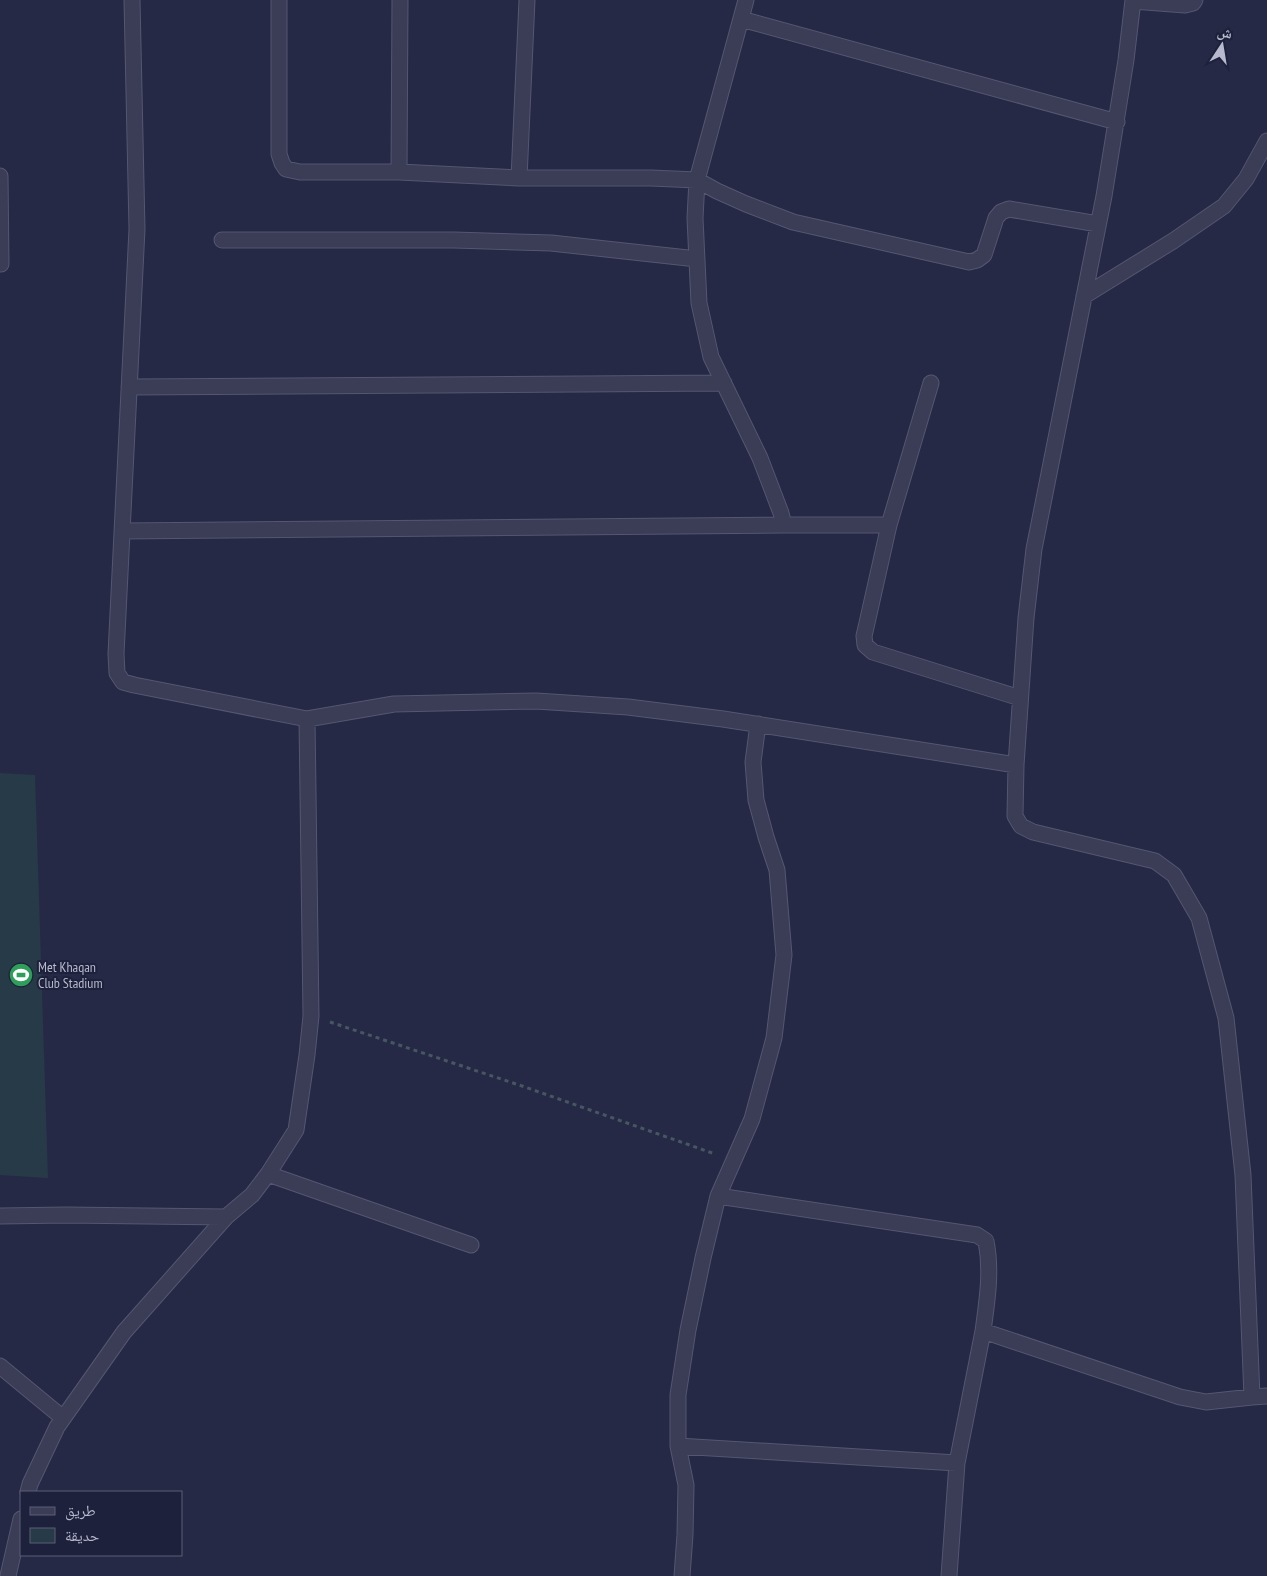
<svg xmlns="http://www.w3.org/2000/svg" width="1267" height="1576" font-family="'PT Sans Narrow','Noto Naskh Arabic',sans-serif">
<rect width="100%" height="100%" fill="#252946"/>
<path fill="#273a47" d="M0,773L35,775L48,1178L0,1175Z"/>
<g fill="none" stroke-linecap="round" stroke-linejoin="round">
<g stroke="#555770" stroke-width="17">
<path id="minor" d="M132,0L137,229L116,654L117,673L123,682L134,685L307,719
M279,0V154L282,163L286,169L300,172H399L519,178H651L697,180L717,191L746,204L793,222L969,262L977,260L984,255L996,218L1001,212L1009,209L1098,224
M746,0L697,180L695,218L699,303L711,357L760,458L781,513L784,525H889
M1133,0L1126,60L1104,196L1034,549L1026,618L1016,765L1015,816L1021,826L1033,832L1155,861L1174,875L1199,918L1226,1018L1243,1175L1252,1397L1267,1396
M1133,1L1185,5L1193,3L1195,0
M741,19L1117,122
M399,172L400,0
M0,176L1,264
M519,178L527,0
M222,240H454L551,243L697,259
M1084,296L1173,241L1224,206L1246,179L1267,141
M931,383L889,525L867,623L864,636L865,645L873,652L1020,698
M129,387L724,383
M122,531L784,525
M268,1174L471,1245
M718,1196L977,1235L986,1241C992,1272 987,1301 983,1331
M0,1216L66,1215L226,1217
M0,1366L63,1418
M678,1446L957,1463
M28,1492L30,1484L57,1427L124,1332L226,1217L252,1195L268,1174L296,1130L307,1055L311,1016L307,719L394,704L536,701L628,707L723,719L1016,765
M8,1576L21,1519
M682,1576L685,1535L686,1485L678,1446V1395L688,1330L703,1258L718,1196L752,1119L774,1038L784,955L777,870L766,837L756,800L753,762L758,724
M949,1576L957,1463L983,1331L1180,1397L1206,1402L1252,1397"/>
</g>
<path stroke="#465762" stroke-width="3" stroke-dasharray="4 4" stroke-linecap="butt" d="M330,1022L522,1086L715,1154"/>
<use href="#minor" stroke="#3a3d55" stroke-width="15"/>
</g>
<defs>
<g id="stadium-disc" transform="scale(1.25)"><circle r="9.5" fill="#2e9e5b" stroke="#1e213b"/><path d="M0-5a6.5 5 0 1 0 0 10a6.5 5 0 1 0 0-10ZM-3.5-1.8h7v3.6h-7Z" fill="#fff"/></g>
</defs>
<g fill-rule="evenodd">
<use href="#stadium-disc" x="21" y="975"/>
</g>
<g text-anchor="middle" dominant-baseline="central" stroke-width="4" stroke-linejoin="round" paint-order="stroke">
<g font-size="14" fill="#b7b9ce" stroke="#1e213b" text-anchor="start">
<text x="38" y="967">Met Khaqan<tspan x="38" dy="16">Club Stadium</tspan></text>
</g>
</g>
<rect x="20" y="1491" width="162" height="65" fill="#1e213b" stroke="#5b5e76"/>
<rect x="30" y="1507" width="25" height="8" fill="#3a3d55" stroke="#5b5e76"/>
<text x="65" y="1516" font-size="15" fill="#b7b9ce">طريق</text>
<rect x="30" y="1528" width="25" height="15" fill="#273a47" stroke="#5b5e76"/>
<text x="65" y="1541" font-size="15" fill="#b7b9ce">حديقة</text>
<g transform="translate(1222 45) rotate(12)" stroke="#1e213b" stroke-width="4" paint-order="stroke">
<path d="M0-4L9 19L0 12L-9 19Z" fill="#b7b9ce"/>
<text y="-8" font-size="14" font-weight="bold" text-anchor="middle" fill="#b7b9ce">ش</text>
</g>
</svg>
